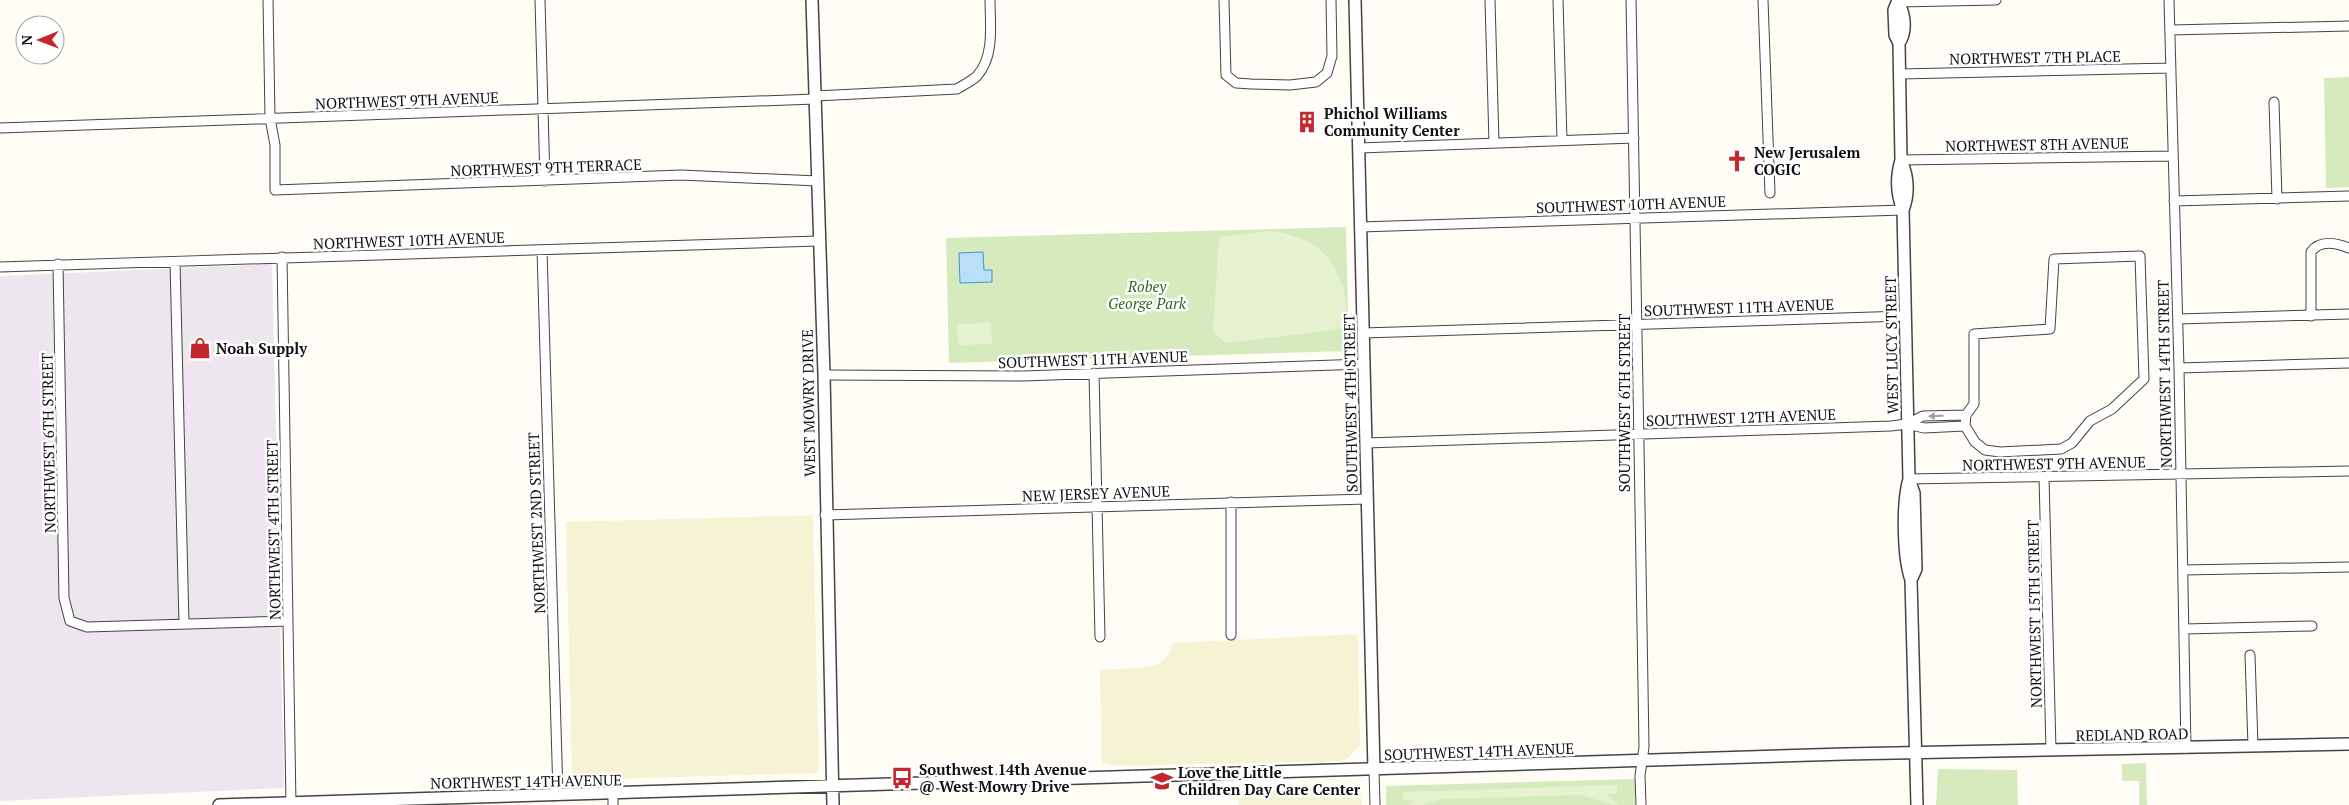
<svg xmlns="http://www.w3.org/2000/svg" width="2349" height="805" font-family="'PT Serif',serif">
<rect width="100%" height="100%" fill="#fffdf5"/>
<path fill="#eee6ef" d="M272,264L284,788L0,801V276Z"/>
<path fill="#f6f3d4" d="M813,515L819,768L815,773L572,780L566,522Z
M1358,634L1360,745L1349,757L1341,761L1116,766L1102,762L1100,670L1151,667L1159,664L1168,655L1173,643Z
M1361,788L1362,805H1239L1238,791Z"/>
<path fill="#d5ebbd" d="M2349,77V187L2326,188L2324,78Z
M1346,227L1349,351L949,363L946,238Z
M2146,763L2147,805H2139V781H2122V764Z
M1938,769L2017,770L2018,805H1936Z
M1635,779V805H1386V786Z"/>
<path fill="#e6f2cf" d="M1273,231C1287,234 1301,237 1314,245C1339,262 1353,301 1342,329L1226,343L1213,332L1219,237Z
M991,323L992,344L958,345L957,324Z
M1617,785V794H1607L1618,805C1604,805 1594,797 1580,795L1442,799L1423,805H1409L1414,800H1403V792Z"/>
<path fill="#b9e0f7" stroke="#3f96cf" d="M983,252L984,270H992V282L960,283L959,253Z"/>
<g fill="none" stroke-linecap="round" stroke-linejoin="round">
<g stroke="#444" stroke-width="11">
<path id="minor" d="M268,0L270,118L275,145V190L681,175L818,181
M540,0L545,181
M1224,0L1226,75L1236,83L1251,84L1290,85L1316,82L1327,73L1332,56L1331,0
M1490,0L1494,143
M1558,0L1562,140
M1631,0C1637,249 1639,498 1644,747L1640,776L1641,805
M1763,0L1770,193
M2169,0L2179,368L2186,748
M1898,2L1996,0
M2170,30L2349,26
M1900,74L2171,68
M815,96L957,89C963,85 972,81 977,76C995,56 990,24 990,0
M2274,102L2277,199
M0,128L815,99
M1359,148L1634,138
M1901,160L2173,156
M2174,201L2349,196
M1360,227L1903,210
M542,250L558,795
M2140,256L2144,379L2112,409L2090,421L2072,443L2061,449L2000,452L1985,450L1975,442L1965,426L1966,415L1974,404V334L2050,329L2054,259Z
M282,257L291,805
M175,262L184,624
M58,264L64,598L70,621L87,627L288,621
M0,267L818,241
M2311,316V252C2320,239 2336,243 2349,248
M2178,319L2349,314
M1363,333L1905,316
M2179,368L2349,363
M1094,373L1100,637
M824,375L1023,376L1364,364
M1907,424L1924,428L1965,426
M1366,443L1891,426L1907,424L1923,416L1966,415
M2044,477L2051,750
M1909,479L2349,471
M1231,502V635
M825,515L1367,499
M2183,570L2349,567
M2184,629L2312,626
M2250,655L2253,746
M1374,770L1375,805
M613,805V793"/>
</g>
<g stroke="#444" stroke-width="14">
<path id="tertiary" d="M812,0L824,375L833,805
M1355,0L1374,770
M1898,0L1894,10L1895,35L1899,43L1901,160C1896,177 1896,193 1903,210L1909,479C1902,503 1903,557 1911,580L1917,805
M1898,2C1905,14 1907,32 1899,43
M1901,160C1908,176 1909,194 1903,210
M1909,479L1914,493L1916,569L1911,580
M219,805L1845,754L2349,744"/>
</g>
<use href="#minor" stroke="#fff" stroke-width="9"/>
<use href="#tertiary" stroke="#fff" stroke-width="11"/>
</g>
<defs><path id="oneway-solid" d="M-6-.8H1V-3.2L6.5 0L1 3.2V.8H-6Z" transform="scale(1.25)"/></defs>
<use fill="#a0a0a0" href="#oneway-solid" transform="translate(1936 416) rotate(179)"/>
<defs>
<g id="building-bare" transform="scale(1.725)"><path d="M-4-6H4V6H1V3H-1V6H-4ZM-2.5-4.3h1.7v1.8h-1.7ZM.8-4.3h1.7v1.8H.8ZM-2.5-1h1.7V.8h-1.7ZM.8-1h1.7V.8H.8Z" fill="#c4262e" stroke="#fff" stroke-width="2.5" paint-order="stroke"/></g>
<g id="church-bare" transform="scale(1.725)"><path d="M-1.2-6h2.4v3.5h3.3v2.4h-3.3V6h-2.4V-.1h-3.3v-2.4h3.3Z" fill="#c4262e" stroke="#fff" stroke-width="2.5" paint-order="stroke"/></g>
<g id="shop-bare" transform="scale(1.725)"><path d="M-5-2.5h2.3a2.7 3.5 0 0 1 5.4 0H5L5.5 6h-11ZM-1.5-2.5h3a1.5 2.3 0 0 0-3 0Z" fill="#c4262e" stroke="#fff" stroke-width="2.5" paint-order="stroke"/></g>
<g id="bus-bare" transform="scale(1.725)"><path d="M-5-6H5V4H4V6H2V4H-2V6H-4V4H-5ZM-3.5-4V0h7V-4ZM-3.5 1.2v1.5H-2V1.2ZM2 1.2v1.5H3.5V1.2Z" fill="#c4262e" stroke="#fff" stroke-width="2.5" paint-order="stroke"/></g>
<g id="school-bare" transform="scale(1.725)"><path d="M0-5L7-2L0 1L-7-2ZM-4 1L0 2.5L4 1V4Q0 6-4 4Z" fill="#c4262e" stroke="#fff" stroke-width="2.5" paint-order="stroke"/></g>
</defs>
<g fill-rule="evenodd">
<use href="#building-bare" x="1307" y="122"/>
<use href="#church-bare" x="1737" y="161"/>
<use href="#shop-bare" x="200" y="348"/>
<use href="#bus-bare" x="902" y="778"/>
<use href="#school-bare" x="1162" y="781"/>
</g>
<g text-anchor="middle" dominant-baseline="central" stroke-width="5" stroke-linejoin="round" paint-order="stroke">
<g font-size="15" fill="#111" stroke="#fff">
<text transform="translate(2035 57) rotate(-1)">NORTHWEST 7TH PLACE</text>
<text transform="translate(407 100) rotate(-2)">NORTHWEST 9TH AVENUE</text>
<text transform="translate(2037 144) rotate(-1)">NORTHWEST 8TH AVENUE</text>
<text transform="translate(546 167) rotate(-2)">NORTHWEST 9TH TERRACE</text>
<text transform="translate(1631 204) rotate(-2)">SOUTHWEST 10TH AVENUE</text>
<text transform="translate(409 240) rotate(-2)">NORTHWEST 10TH AVENUE</text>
<text transform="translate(1739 307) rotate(-2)">SOUTHWEST 11TH AVENUE</text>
<text transform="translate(1891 345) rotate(-91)">WEST LUCY STREET</text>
<text transform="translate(1093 359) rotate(-2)">SOUTHWEST 11TH AVENUE</text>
<text transform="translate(2164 374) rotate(-91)">NORTHWEST 14TH STREET</text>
<text transform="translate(808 403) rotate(-91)">WEST MOWRY DRIVE</text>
<text transform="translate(1350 403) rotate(-91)">SOUTHWEST 4TH STREET</text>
<text transform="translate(1624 403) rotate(-90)">SOUTHWEST 6TH STREET</text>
<text transform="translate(1741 417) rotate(-2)">SOUTHWEST 12TH AVENUE</text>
<text transform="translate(48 443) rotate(-91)">NORTHWEST 6TH STREET</text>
<text transform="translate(2054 463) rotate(-1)">NORTHWEST 9TH AVENUE</text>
<text transform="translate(1096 493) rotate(-2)">NEW JERSEY AVENUE</text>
<text transform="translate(536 523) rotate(-92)">NORTHWEST 2ND STREET</text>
<text transform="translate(273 530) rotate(-91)">NORTHWEST 4TH STREET</text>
<text transform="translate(2034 614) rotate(-91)">NORTHWEST 15TH STREET</text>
<text transform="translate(2132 734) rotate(-1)">REDLAND ROAD</text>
<text transform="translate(1479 751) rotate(-2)">SOUTHWEST 14TH AVENUE</text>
<text transform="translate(526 781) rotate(-1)">NORTHWEST 14TH AVENUE</text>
</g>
<g font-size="15" font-weight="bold" fill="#111" stroke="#fff" text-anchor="start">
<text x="1324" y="113">Phichol Williams<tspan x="1324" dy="17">Community Center</tspan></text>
<text x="1754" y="152">New Jerusalem<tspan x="1754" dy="17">COGIC</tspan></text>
<text x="216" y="348">Noah Supply</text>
<text x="919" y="769">Southwest 14th Avenue<tspan x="919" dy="17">@ West Mowry Drive</tspan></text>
<text x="1178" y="772">Love the Little<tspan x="1178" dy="17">Children Day Care Center</tspan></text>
</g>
<g font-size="15" font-style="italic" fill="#2f6b1f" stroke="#fff">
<text x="1147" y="286">Robey<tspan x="1147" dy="17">George Park</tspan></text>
</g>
</g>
<g transform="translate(40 40) rotate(269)"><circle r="24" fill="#ffffff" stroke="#a0a0a0"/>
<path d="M0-4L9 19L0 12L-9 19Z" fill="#c4262e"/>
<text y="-8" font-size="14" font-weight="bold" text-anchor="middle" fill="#111111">N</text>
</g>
</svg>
